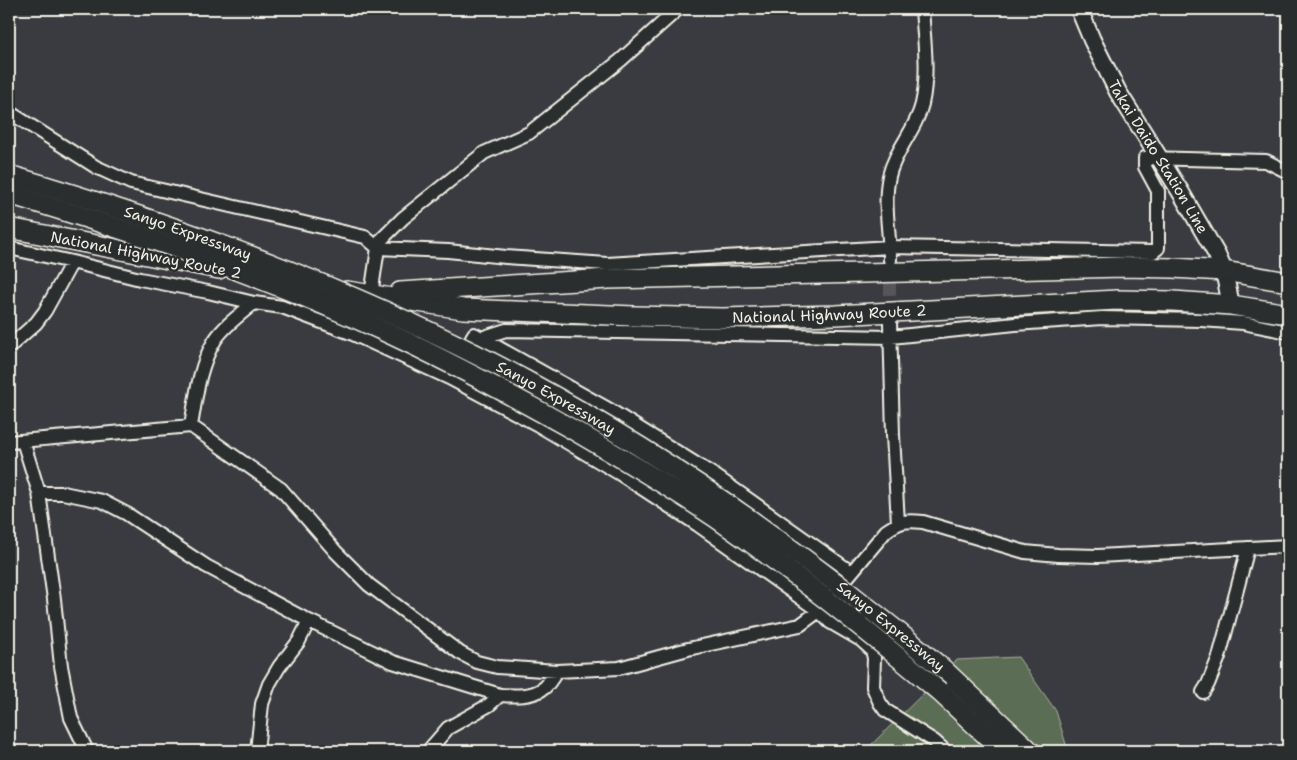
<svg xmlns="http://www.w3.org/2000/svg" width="1297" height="760" font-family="'Shantell Sans',sans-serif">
<rect width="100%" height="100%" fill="#3a3b41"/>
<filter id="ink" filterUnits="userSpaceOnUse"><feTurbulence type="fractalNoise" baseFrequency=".02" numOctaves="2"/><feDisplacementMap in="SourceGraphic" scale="10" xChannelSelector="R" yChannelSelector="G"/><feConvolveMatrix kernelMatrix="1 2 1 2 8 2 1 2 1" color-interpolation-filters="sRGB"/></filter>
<g filter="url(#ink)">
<path fill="#5c6d56" stroke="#a8af9f" d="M1018,657L1056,711L1068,751H865L957,660Z"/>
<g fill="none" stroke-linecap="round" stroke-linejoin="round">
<path stroke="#56565a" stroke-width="12" stroke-dasharray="12 6" stroke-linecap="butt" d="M890,265V320"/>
<g stroke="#f4f1e8" stroke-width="16">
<path id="minor" d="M9,112L96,167L131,183L365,237L378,248L448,251L506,257L607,264L890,247L1153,252L1158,248V191L1145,167V158L1266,161L1288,172
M9,248L72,262L140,279L208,292L254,303L282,307L353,334L449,378L538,425L620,474L698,525L819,611L830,622L861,640L872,650L874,658L873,687L880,703L885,710L934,741L945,751
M890,260C890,232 883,204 889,176C895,150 916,130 922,104C929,73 924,39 922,9
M369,301L371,295L378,248L382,239L403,218L484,153L529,133L621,60L678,9
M890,322L893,435L898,523
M481,338L506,330L891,337L1015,324L1102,318L1201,320L1243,323L1288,332
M9,347L36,323L45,311L72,262
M462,355L474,334L481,338L610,410L714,475L851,572
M191,426C196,397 199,366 215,340C225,325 241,314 254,303
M23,441L39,493L54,599L61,666L71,718L87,751
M9,442L191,426L281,489L336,552L369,585L460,653L477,662L497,667L557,671L619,668L688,649L800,625L819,611L886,531C900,521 906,520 923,522L1025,552L1058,555L1098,556L1288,546
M39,493H63L102,501L127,514L206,566L309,621L393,662L500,695C514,696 532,697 544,688C549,684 553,676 557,671
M1203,692L1208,684L1219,657L1248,548
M257,751L262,704L269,684L279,667L299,641L309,621
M428,751L448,728L489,705L500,695"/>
</g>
<g stroke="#f4f1e8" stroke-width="20">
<g id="major">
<path id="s1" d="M1079,9L1092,40L1118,92L1180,191L1217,255L1224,271L1231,305"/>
</g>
</g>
<g stroke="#f4f1e8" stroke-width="22">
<g id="highway">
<path d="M9,228L219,269"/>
<path id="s2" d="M347,291L463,309L634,316L722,318L836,315L1117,300L1173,301L1231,305L1288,314"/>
<path d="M400,292L608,279L1124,267L1173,268L1224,271L1288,282"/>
<path d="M943,669L1030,751"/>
<path d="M940,692L1003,751"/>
</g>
</g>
<use href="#minor" stroke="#2a2d2e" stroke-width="12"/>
<use href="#major" stroke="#2a2d2e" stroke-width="16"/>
<use href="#highway" stroke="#2a2d2e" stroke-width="19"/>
<g stroke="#f4f1e8" stroke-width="22" stroke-linecap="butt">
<g id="highway-bridge">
<path id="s3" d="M9,175C186,227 362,292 525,380C675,461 813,559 943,669"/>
<path d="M9,194C138,233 268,277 390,334C452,363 511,395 570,428C620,457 669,486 716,518C794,572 868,631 940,692"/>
</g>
</g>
<use href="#highway-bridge" stroke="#2a2d2e" stroke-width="19"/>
</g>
</g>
<g text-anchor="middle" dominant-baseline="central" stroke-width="5" stroke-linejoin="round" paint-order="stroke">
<g font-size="15" fill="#f4f1e8" stroke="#2a2d2e">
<text stroke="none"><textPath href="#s1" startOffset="168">Takai Daido Station Line</textPath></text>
<text stroke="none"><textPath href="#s3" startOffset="188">Sanyo Expressway</textPath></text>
<text transform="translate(146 255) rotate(11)">National Highway Route 2</text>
<text stroke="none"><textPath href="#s2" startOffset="484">National Highway Route 2</textPath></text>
<text stroke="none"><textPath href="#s3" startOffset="592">Sanyo Expressway</textPath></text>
<text stroke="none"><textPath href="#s3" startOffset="998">Sanyo Expressway</textPath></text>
</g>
</g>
<rect width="1297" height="760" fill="none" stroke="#2a2d2e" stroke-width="30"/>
<rect x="15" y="15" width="1267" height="730" fill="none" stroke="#f4f1e8" stroke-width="2" filter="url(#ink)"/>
</svg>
